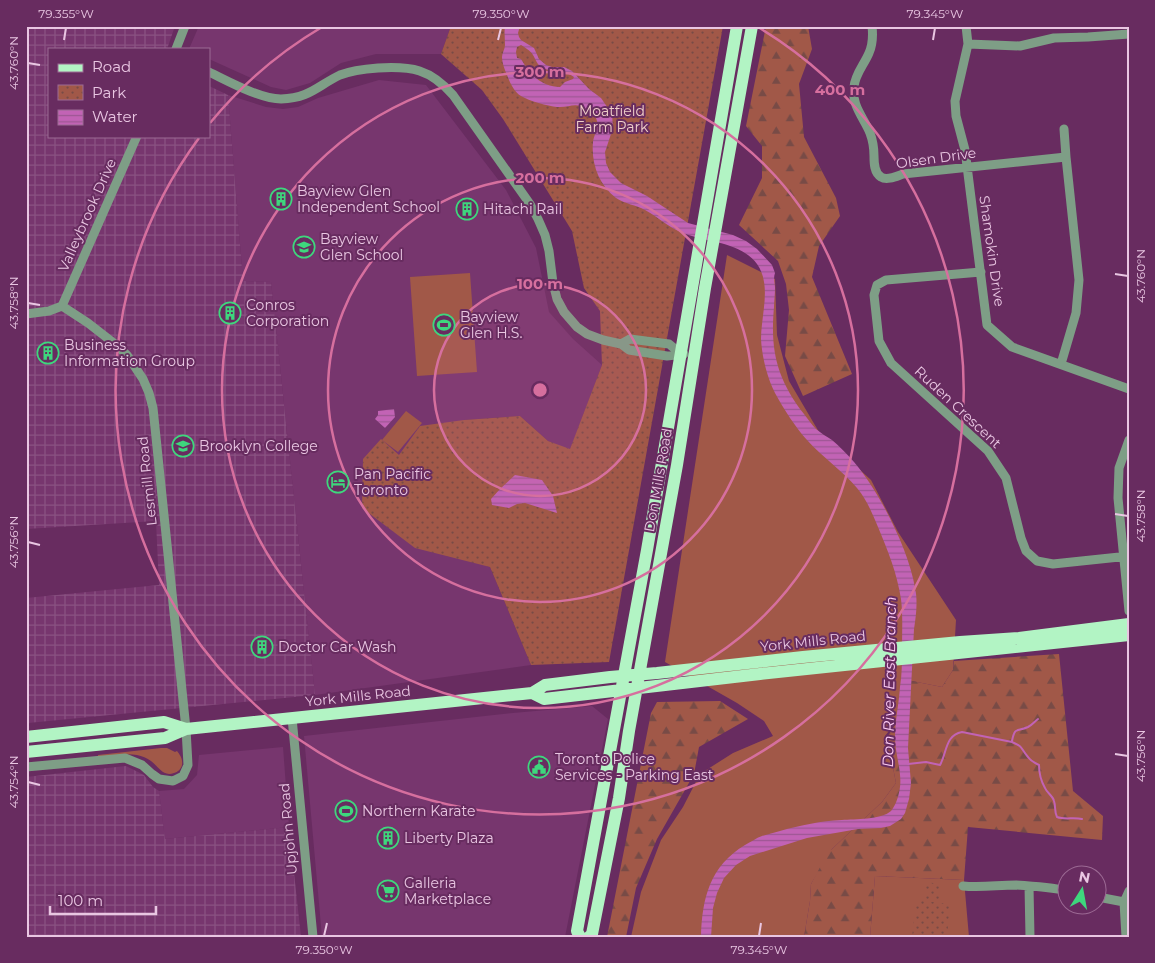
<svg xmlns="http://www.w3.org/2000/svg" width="1155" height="963" font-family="Montserrat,sans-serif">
<defs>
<pattern id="industrial-grid" width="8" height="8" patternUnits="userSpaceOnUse" patternTransform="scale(1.25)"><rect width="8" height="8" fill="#77366e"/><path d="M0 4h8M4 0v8" fill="none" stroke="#8a5282"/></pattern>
<pattern id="forest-firs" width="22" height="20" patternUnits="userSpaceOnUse" patternTransform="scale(1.25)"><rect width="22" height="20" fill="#a15848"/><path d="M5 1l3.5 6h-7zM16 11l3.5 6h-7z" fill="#784b46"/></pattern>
<pattern id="park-dots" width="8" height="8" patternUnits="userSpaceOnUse" patternTransform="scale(1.25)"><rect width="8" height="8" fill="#a15848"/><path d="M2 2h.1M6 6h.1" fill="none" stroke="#784b46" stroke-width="1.8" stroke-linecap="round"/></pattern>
<pattern id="water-rules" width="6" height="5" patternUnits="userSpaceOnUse" patternTransform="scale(1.25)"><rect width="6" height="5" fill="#c263b5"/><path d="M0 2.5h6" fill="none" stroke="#9d5793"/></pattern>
</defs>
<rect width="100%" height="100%" fill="#682c60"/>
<path fill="#77366e" d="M199,26H451L441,54H376L341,63L310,83L286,90L271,87L209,59V49H189Z
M379,80L426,85L506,190L536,248L549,312L573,339L602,365L570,450L548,441L520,416L464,420L490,567L531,665L315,695L271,282L243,281L228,95L266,107L283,109L298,107L318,98Z
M592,706L608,719L565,937H322L304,736L513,713Z
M283,747L289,827L165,839L159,791L184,789L197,775L199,755Z"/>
<path fill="url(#industrial-grid)" d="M26,26H175L167,49H49V136H209V86L228,95L243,281L271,282L315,695L28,723L26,704V598L159,585L156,521L26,529Z
M126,766L144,775L153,787L159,791L165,839L289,827L301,937H26V777Z"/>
<path fill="#a15848" d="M727,255L775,279L777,335L789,381L819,432L871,480L898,532L956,620L953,670L942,687L902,679L899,718L885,736L890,752L896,783L882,802L832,849L811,884L810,901L804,937H631L641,892L661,840L683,807L700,774L733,753L773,736L764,721L737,703L665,662Z
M470,273L477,372L417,376L410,277Z
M406,411L422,423L398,452L382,440Z
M161,748H167L175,752L177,751C180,755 183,759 182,765C181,769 178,772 174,773C163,777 159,767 151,761C147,758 142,756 137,755C124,753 111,756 98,757V755Z
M875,876L964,880L969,937H870Z"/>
<path fill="url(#forest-firs)" d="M766,26H808L812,49L799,84L804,137L836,198L840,216L819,246L812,277L852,374L803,396L785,356L789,310L786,284L778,261L739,225L762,178V146L746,126Z
M1059,654L1073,791L1103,816L1102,840L968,827L964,880L875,876L870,937H804L810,901L811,884L826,856L832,849L882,802L896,783L890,752L886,739L899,718L902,679L942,687L953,670L954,661Z
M720,701L748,719L699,747L694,774L657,839L636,888L626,937H607L651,713L657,702Z"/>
<path fill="url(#park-dots)" d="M451,26H723L609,662L531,665L490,567L415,548L362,508L363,459L381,439L399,455L420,426L464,420L520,416L548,441L570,449L602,365L600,311L584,288L572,231L503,119L482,90L441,54Z
M925,882L941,884L940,901L924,899Z
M916,900L950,904L947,937H912Z"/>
<path fill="url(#water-rules)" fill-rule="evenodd" d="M505,26H520L518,33L519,37L521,40L534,48L539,59L546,65L552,67H564L572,71L589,89L601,98L612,114L613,128L605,152L606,163L610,172L621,183L647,196L688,223L733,235L746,241L757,249L772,265L775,273C773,279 775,283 775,288C775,295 774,301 774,307C770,351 777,379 804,414C808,419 812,425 816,429C821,433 827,437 832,440C839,446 847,454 854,462C879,491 909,550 915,588C918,601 916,616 914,629L908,748L911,783L909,799L905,813L901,819L890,826L881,828L858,829L807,838L750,856L736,865L724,878L717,893L713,908L711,937H701C702,898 710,866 745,845C751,842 756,838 762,836C768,834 774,833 780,831C801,825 821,821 842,820C855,819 881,820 891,811C896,805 899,795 900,787C902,771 895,754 895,737C895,721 899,703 900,687C902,674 902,662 902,649C902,632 903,615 901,599C897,573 888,551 878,527C872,513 867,500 857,488C842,470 823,458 807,440C796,428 783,408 775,393C767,377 762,357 761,339C761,315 772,285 757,264C740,241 707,243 683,233C669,228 658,217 645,210C636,205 625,204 616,198C599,185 591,164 593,142C594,134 600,127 596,118C594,115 590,112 587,110C576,101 570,108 557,107C548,106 529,101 521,96C514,92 510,83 507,75C505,70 502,63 502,57C502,53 505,49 505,45C505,39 504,33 505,26ZM521,45C524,47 531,51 533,55C536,60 537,65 543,68C553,73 565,70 574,77L573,79L565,82L560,87C541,87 529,73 521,59L517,58L516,52L517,47Z
M394,409L395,417L385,428L375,419L378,415V411Z
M515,475L542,480L553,496L557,513L525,503L517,504L509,508L492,505L491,499L500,489Z"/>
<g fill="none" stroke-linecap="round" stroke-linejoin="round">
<path stroke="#c263b5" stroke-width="2" d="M1012,741C1015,726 1017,732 1028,727C1032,725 1035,721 1038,719
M908,764L926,762L940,765C947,753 945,735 962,732L1012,742C1024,747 1020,748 1028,757C1030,760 1035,763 1039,765C1039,773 1041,781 1045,788C1047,793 1053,796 1054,801C1056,807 1054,811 1057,817C1065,820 1073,817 1082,819"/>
<path stroke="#7e9e86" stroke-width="9" d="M872,26C873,35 873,44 869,53C864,65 855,74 854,87C851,105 864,118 870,133C873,141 874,148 874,156C874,163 874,173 881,177C887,181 897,176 903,174L1066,157L1079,280L1076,313L1061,364
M966,26L968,44L955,101L956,116L965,150L987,325L1012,347L1129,389
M968,44L1020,46L1054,38L1088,37L1129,34
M176,49L185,26
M209,72C228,81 260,99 281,99C310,98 317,86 340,75C353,70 365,69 378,68C412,66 430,69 453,95L530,204L538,219L545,235L549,251L553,283L557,299L564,312L577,327L587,334L603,340L621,344L629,350L667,356L684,354
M1064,129L1066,157
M981,272L886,280L877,285L874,295L879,341L891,363L988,451L1006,478L1021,538L1026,551L1037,561L1053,564L1129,556
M62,306L137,136
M26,314L49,311L62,306
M621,344L630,339L669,344L680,353
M1129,440L1119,468L1118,498L1129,611
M292,718L313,937
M26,767L125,758L142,765L152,774L159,779L173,781L183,776L188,765L186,729L157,447L153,408L149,393L143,379L127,355L115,344L88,323L62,306
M963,886C981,888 998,885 1016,885C1033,886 1050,887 1068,891
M1029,886L1030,937
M1098,897L1124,902
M1126,937L1124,902L1129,891"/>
<path stroke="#b2f4c4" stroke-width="12" d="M532,693L544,699L760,674L1129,635
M26,737L164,722L186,729
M26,752L165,738L186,729L532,693L545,685L610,677L657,673L803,657L960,642L1019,638L1129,624
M580,937L577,931L647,550L737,26
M589,937L592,934L619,798L629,731L677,465L705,288L752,26"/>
</g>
<path fill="none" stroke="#e9c6e2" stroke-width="2" d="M64,40L66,28M498,40L501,28M933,40L935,28M28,63L40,65M1115,274L1128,276M28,303L40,305M1115,514L1128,516M28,542L40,545M1115,754L1128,756M28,782L40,785M324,936L327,923M759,936L761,923"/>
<circle cx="540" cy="390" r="106" fill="#d66f9e" fill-opacity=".12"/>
<g fill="none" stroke="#d66f9e" stroke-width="2.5">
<circle cx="540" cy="390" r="106"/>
<circle cx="540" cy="390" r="212"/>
<circle cx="540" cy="390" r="318"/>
<path d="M210 123A424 424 0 0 1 322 27M758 27A424 424 0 1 1 199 138"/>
</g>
<defs>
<g id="building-ring" transform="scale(1.125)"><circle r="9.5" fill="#682c60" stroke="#3ed77d" stroke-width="1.5"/><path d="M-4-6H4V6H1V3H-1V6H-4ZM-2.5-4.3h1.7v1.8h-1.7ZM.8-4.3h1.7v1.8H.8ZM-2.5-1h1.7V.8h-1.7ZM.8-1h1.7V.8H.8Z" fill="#3ed77d"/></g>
<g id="school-ring" transform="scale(1.125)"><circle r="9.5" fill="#682c60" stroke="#3ed77d" stroke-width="1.5"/><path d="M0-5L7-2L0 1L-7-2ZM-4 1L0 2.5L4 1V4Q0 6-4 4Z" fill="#3ed77d"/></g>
<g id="stadium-ring" transform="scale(1.125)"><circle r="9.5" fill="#682c60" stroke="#3ed77d" stroke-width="1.5"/><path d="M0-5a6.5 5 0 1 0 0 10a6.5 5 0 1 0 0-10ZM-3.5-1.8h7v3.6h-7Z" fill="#3ed77d"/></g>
<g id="university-ring" transform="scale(1.125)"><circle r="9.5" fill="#682c60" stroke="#3ed77d" stroke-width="1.5"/><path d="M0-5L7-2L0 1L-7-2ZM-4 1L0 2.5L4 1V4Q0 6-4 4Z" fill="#3ed77d"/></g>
<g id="hotel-ring" transform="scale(1.125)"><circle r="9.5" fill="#682c60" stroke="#3ed77d" stroke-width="1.5"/><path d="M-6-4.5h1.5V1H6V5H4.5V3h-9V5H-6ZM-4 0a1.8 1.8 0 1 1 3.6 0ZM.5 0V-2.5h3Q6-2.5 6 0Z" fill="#3ed77d"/></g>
<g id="civic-ring" transform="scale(1.125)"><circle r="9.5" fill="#682c60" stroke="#3ed77d" stroke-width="1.5"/><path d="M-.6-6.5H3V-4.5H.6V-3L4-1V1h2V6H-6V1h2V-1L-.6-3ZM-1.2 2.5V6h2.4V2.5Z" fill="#3ed77d"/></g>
<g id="supermarket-ring" transform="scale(1.125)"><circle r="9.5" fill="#682c60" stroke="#3ed77d" stroke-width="1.5"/><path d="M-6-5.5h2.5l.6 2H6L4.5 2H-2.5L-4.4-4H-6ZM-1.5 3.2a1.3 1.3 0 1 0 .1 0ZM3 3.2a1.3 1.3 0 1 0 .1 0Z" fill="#3ed77d"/></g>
</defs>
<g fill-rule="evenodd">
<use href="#building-ring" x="281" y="199"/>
<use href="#building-ring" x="467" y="209"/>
<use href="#school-ring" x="304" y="247"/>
<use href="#building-ring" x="230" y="313"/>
<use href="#stadium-ring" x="444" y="325"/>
<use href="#building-ring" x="48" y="353"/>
<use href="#university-ring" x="183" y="446"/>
<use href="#hotel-ring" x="338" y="482"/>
<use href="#building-ring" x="262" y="647"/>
<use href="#civic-ring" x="539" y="767"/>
<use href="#stadium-ring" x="346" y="811"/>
<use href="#building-ring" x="388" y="838"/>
<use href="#supermarket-ring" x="388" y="891"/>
</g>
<g text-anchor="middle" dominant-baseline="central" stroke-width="4" stroke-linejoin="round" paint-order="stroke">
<g font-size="14" fill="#f0d0c9" stroke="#682c60">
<text x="612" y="111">Moatfield<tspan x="612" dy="16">Farm Park</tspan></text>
</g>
<g font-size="14" fill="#e9c6e2" stroke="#682c60">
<text transform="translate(936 158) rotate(-8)">Olsen Drive</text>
<text transform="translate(87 215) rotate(-66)">Valleybrook Drive</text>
<text transform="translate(992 251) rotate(82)">Shamokin Drive</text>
<text transform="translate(958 407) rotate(43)">Ruden Crescent</text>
<text transform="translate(658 480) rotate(-80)">Don Mills Road</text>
<text transform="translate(147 481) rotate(-96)">Lesmill Road</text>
<text transform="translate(813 641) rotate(-6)">York Mills Road</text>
<text transform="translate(358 696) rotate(-6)">York Mills Road</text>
<text transform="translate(288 829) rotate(-95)">Upjohn Road</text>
</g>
<g font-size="14" fill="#e9c6e2" stroke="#682c60" text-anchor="start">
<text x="297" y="191">Bayview Glen<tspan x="297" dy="16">Independent School</tspan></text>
<text x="483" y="209">Hitachi Rail</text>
<text x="320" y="239">Bayview<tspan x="320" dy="16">Glen School</tspan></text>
<text x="246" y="305">Conros<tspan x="246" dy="16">Corporation</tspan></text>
<text x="460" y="317">Bayview<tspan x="460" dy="16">Glen H.S.</tspan></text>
<text x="64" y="345">Business<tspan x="64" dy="16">Information Group</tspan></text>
<text x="199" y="446">Brooklyn College</text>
<text x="354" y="474">Pan Pacific<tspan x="354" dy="16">Toronto</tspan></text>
<text x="278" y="647">Doctor Car Wash</text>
<text x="555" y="759">Toronto Police<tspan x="555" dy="16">Services - Parking East</tspan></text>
<text x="362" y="811">Northern Karate</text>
<text x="404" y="838">Liberty Plaza</text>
<text x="404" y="883">Galleria<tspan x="404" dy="16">Marketplace</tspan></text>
</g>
<g font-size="15" font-style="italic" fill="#ffcef6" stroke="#682c60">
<text transform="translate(889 682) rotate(-89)">Don River East Branch</text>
</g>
</g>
<circle cx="540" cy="390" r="8" fill="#d66f9e" stroke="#682c60" stroke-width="2.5"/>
<g font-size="15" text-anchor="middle" font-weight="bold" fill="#d66f9e" stroke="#682c60" stroke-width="4" stroke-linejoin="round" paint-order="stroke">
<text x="540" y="77">300 m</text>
<text x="840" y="95">400 m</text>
<text x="540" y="183">200 m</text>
<text x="540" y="289">100 m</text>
</g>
<rect width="1155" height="963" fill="none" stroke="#682c60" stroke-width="55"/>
<rect x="48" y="48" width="162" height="90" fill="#682c60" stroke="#9c6a94"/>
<rect x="58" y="64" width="25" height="8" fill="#b2f4c4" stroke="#9c6a94"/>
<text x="92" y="72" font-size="15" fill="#e9c6e2">Road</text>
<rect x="58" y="85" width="25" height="15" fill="url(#park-dots)" stroke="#9c6a94"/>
<text x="92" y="98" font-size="15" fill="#e9c6e2">Park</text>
<rect x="58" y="110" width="25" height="15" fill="url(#water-rules)" stroke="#9c6a94"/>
<text x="92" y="122" font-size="15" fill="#e9c6e2">Water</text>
<g transform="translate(1082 890) rotate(11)"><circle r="24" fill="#682c60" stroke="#9c6a94"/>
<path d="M0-4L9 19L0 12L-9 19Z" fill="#3ed77d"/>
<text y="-8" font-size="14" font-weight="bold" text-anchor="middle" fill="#e9c6e2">N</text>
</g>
<path d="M50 906v8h106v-8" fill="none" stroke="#e9c6e2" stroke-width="2.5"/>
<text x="58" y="906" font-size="15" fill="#e9c6e2" stroke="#682c60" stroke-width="4" paint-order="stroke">100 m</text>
<rect x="28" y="28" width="1100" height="908" fill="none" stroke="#e9c6e2" stroke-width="2"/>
<g font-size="12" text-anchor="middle" fill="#e9c6e2">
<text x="66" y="18">79.355°W</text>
<text x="501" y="18">79.350°W</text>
<text x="935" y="18">79.345°W</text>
<text transform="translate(14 63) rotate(-90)" y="4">43.760°N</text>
<text transform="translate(1141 276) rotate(-90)" y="4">43.760°N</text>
<text transform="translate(14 303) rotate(-90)" y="4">43.758°N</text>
<text transform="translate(1141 516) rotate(-90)" y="4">43.758°N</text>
<text transform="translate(14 542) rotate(-90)" y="4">43.756°N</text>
<text transform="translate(1141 756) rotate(-90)" y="4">43.756°N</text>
<text transform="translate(14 782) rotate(-90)" y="4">43.754°N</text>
<text x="324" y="954">79.350°W</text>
<text x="759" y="954">79.345°W</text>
</g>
</svg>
